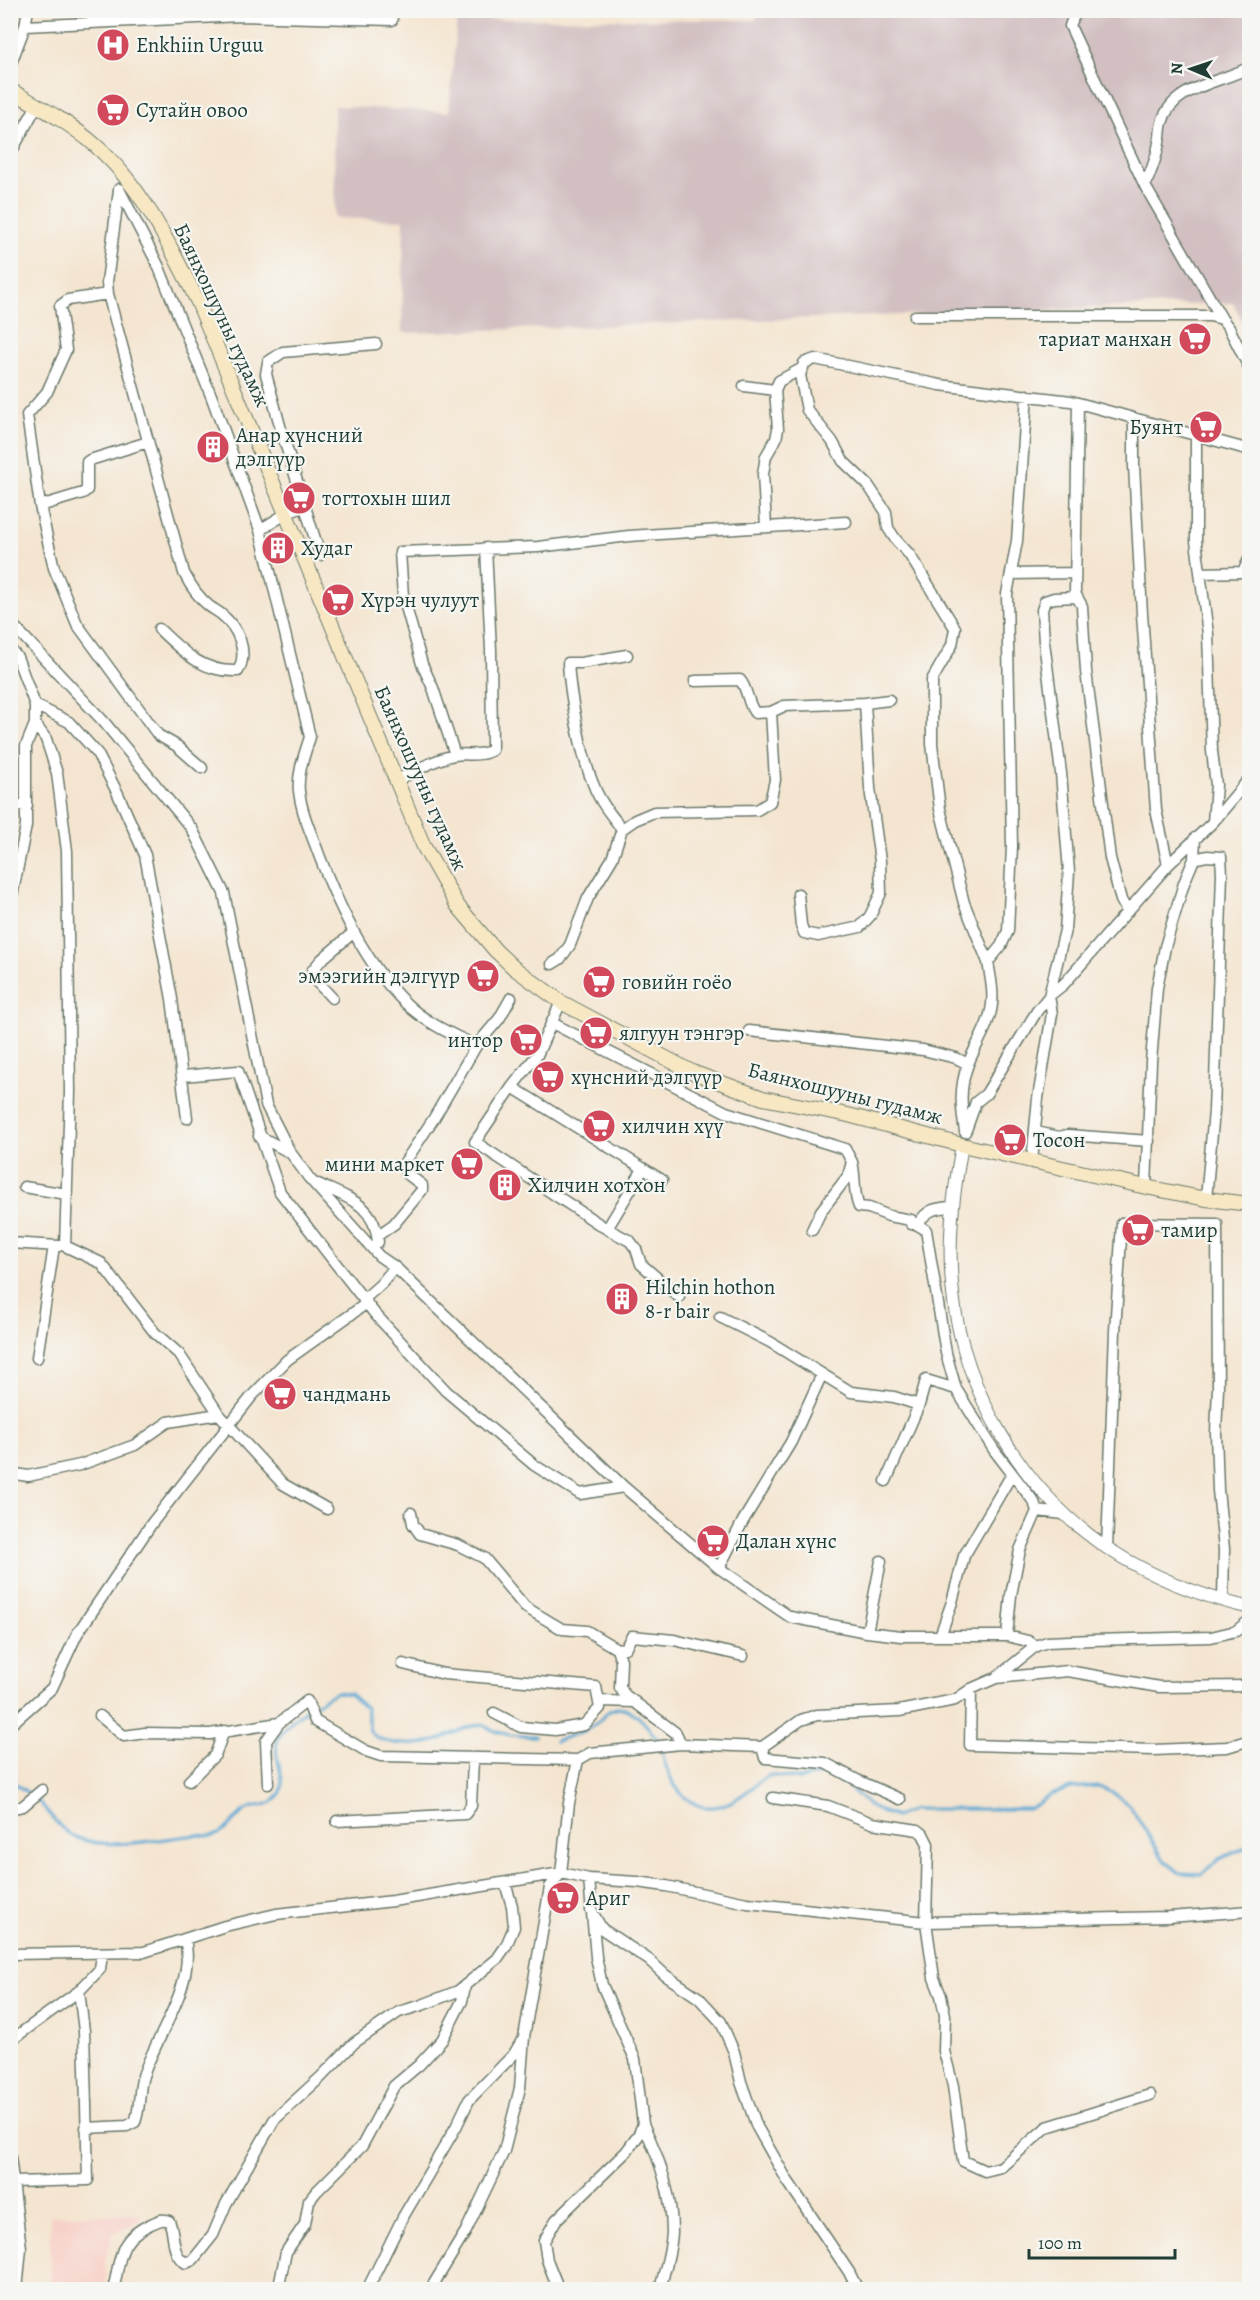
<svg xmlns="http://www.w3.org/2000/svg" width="1260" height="2300" font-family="Alegreya,serif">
<rect width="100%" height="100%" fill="#f6f6f2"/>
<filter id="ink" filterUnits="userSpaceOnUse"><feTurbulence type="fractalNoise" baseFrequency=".0167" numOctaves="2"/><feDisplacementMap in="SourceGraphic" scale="12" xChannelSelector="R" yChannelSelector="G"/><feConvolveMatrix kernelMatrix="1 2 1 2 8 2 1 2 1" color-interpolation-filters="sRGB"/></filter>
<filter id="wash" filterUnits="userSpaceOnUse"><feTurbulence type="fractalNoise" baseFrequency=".008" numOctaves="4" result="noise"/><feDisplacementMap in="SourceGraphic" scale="24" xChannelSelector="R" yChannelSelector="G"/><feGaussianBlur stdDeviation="1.35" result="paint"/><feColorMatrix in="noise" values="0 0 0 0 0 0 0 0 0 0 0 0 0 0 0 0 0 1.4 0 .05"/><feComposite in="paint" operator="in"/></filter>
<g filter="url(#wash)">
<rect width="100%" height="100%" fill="#f4e5d0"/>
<path fill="#f7d1c9" d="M139,2214L140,2220L113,2234L105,2260L106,2278L103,2289H50V2215Z"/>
<path fill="#d2bfc1" d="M756,10L1249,11V333L1233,303L402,333L404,220L335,218L334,106L449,112L457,19L756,20Z"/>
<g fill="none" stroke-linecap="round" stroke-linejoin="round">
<path stroke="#59a7d3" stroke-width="3" d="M555,1741C566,1738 575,1734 586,1730C594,1727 601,1718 608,1712C630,1697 649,1729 660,1743
M662,1749C667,1787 695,1824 736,1799C748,1792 758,1782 770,1775L801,1779L826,1773L847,1785L869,1806L896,1817L914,1809H1029L1051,1795L1071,1788L1097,1786L1115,1794L1130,1806L1164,1860L1180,1873L1201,1874L1219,1859L1250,1846
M10,1780L31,1795
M36,1799C48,1810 60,1831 75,1837C110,1852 161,1838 198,1835C202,1835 207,1836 212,1836C227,1834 233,1819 244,1811C254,1804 268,1808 277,1798C292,1782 269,1757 279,1737C290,1716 316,1704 336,1692L350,1694L366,1708L370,1732C385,1747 419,1746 438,1740C453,1734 466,1726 482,1724C500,1736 515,1736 535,1736"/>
</g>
</g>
<g filter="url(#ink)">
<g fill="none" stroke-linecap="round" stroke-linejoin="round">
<g stroke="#6a786b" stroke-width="13">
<path id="minor" d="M1076,10L1070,26L1145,186L1222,319
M25,26L28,10
M10,66L25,26L241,16L392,20
M10,154L37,105
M1145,186C1151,172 1157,157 1159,142C1161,135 1160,129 1162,123C1171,86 1221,83 1250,67
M119,189L158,265L212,398L260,530
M119,190L107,282L108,294L184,573C190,585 198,597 209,606C213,609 217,611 221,614C238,628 249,651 238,671C203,673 182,651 159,629
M108,294L68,300L60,306L66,350L47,392L27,415L40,506L54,568L77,624L158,735L177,746L202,768
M915,316H1210L1222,319L1229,328L1250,369
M744,386L775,390L778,429L776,439L766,456L763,474L766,527
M775,390L779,381L803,368
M1078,403L1075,593L1082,606L1086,671L1110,858L1121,900L1127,911
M1134,418V466L1142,614L1156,810L1168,865
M1196,435V541L1208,634L1212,751L1216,785L1213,822
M257,443L282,433
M40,506L83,493L87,490V462L90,460L148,442
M303,507L287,513L260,530L310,737C305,753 297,774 299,791C301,809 308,826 315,844C335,899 367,970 412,1009C431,1025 454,1035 476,1046
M320,555L282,433L266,374L268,362L283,352L376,344
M1200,573L1243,572L1250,557
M1011,574L1075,573
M10,622L104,722L192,829L224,893L266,1105L290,1152L309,1178L379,1256L395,1267L624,1487L719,1568L790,1617L867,1632L901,1636H1007L1028,1641L1036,1646L1047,1642L1092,1640L1211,1637L1236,1631L1250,1620
M10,649L17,657L35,705L69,722L97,753L118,794L145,855L172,999L187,1118
M695,681L740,680C748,689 747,703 755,713L771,712
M865,703L889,700
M35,705V724L46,739L57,773L67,851L70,1092L65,1246L101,1263L155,1333L179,1354L219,1414L245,1443L283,1484L327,1509
M455,755L433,688L422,664L403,596L400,552L538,547L629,536L846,522
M396,781C415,771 433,760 454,755C466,753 481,757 492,750L491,650L486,548
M10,804L27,806
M622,829C611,815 600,802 594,786C581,756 570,696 568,663H581L627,655
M1194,859L1207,856L1221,857L1222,874L1214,1111L1206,1199
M10,906L26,826V746L35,724
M988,962L964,903L940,809L932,744V680L952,645L955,628L909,554L896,540L888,528L886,512L868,485L843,461L832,441L807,410L800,375L804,363L815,359L940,385L1071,401L1250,450
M552,964L560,959L570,945L588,898L612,859L622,829L635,820L654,812L757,810L770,802L775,780L771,712L784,706L865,703L870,788L880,861L881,893L870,916L860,927L818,936L804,933L801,925L798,894
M332,998L317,982L312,971L321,960L354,932
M561,1002L537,1055L512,1087L662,1180
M552,1023L726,1112L845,1149L852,1162L848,1176L821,1211L812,1230
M749,1031L923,1050L956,1058L968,1064
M183,1076L238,1071L280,1192L375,1314L446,1391L534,1465L580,1494L624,1487
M512,1087L475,1142L602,1226L630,1241L636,1249L641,1264L679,1297
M966,1130L976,1102L986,1094L1037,1011L1049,996L1064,984L1168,865L1213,822L1250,778
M965,1132C961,1106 959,1088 968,1064C976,1044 990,1025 992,1004C994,990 990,976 988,962L1001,946L1008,931L1012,846L1007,594L1017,541L1027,395
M1036,1132L1059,1137L1068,1135L1149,1141
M259,1136L289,1152
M1032,1161L1038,1098L1052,1014L1049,996L1065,930L1069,872L1061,773L1044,642L1042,610L1045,601L1054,598L1076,597
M852,1162C856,1177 853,1194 859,1207L869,1208L889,1216L911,1220V1224H916L926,1230L946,1353L956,1389L994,1450L1034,1502L1037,1511L1020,1550L1011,1595L1007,1636
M318,1184C348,1198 375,1204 378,1242
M24,1187L67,1194
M1146,1187L1151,1062L1157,988L1165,947L1184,883L1194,859L1195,838
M918,1225C926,1209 936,1208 952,1207
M607,1229L643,1169
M377,1236L394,1224L422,1190V1185L406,1173L405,1162L434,1118L476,1046L499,1019L511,998
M10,1243L59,1246
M364,1299L381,1284L395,1267
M720,1317L770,1342L851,1392L894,1397L919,1405L926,1380L956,1389
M37,1358L54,1246
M10,1473L28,1476L80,1465L135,1445L168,1422L219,1414
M886,1481L919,1405
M1037,1511L1064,1514
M411,1513L413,1524L420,1534L458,1545L484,1558L525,1607L562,1629L587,1631L617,1649L621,1660L620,1688L625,1695L676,1733L681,1744
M1107,1548L1115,1331L1122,1223L1217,1224L1218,1388L1216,1433L1218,1490L1224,1549L1223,1601
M719,1568L743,1521L791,1442L822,1374
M867,1632L881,1561
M940,1636L952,1602L964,1556L1012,1474
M617,1649L625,1648L632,1636L674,1640L743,1656
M403,1664L444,1674L596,1687L600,1708L584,1725L555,1730L521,1727L494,1713
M996,1678L1068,1671L1159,1687L1247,1686
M971,1689L970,1745L1154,1750L1227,1747L1250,1740
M600,1701L635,1702
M100,1716L124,1736L145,1733L210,1734L279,1723L307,1701L315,1721L366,1751L381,1756L578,1760
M10,1725L52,1688L77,1634L152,1523L252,1396L287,1360L367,1303
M762,1747L765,1758L825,1763L857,1780L900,1799
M189,1781L215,1755L224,1731
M268,1784L266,1741L279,1723
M773,1798L828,1806L872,1823L918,1830L923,1834L928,1844L926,1922L934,1978L941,1996L945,2015L944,2051L953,2086L963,2161L985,2171L1001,2167L1047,2127L1150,2095
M10,1809L23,1806L42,1790
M337,1821L465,1814L471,1806L473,1759
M591,1910L602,1929L649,1960L665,1975L699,1998L721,2022L734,2052L741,2082L757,2127L787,2180L849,2272L858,2290
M10,1954L144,1952L225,1926L276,1914L393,1901L561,1873L589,1879L637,1882L666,1886L747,1903L926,1922L1169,1917L1250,1911
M10,2041L79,1991L100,1969L102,1954
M643,2124C659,2157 672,2194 672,2231C672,2249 664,2271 660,2290
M86,2128L127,2126L135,2122C141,2107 138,2091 143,2076C157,2034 196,1985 185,1939
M10,2156L21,2248L17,2290
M13,2182L88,2180L84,2031L79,1991
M113,2290C121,2259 117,2239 151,2224C158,2221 162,2218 169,2221C176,2236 170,2254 186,2263L193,2260L213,2235L226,2204L274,2120L321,2077L354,2043L399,2012L422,2005L458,1991L497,1959L506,1946L514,1927L512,1906L505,1883
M278,2290L286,2252L305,2224L309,2201L316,2192L362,2146L394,2086L419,2065L442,2040L462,2001L465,1986
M367,2290L403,2217L456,2127L469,2100L514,2054L521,2042
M430,2290L466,2231L504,2151L520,2088L524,2037L550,1887L561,1873L569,1803L578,1760L590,1753L681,1744L762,1747L801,1720L817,1715L899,1711L955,1700L971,1689L996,1678L1036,1646
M559,2290L547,2260L544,2241L556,2220L626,2152L638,2136L643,2124L635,2059L602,1985L596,1957L589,1879"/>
</g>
<g stroke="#6a786b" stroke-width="14">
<path id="tertiary" d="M962,1145C953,1194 947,1244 953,1294C964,1394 1024,1492 1107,1548C1150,1576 1200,1596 1250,1608"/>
</g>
<g stroke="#6a786b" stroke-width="16">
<path id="secondary" d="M10,90C40,107 70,123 95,145C143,187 170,246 198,302L424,847L457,905L495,950L514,968L561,1002L692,1072L763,1098L848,1115L962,1145L1146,1187L1206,1199L1250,1204"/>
</g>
<use href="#minor" stroke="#fff" stroke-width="10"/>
<use href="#tertiary" stroke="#fff" stroke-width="12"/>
<use href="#secondary" stroke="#f7e8c3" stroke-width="14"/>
</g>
</g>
<defs>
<g id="hospital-disc" transform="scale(1.725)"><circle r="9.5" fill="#d1495b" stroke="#f6f6f2"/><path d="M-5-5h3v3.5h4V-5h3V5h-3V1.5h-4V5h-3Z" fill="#fff"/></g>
<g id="supermarket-disc" transform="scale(1.725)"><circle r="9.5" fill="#d1495b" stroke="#f6f6f2"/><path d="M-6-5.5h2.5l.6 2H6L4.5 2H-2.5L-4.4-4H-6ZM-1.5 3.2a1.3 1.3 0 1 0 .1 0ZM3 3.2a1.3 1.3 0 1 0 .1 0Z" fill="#fff"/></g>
<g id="building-disc" transform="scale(1.725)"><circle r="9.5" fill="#d1495b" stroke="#f6f6f2"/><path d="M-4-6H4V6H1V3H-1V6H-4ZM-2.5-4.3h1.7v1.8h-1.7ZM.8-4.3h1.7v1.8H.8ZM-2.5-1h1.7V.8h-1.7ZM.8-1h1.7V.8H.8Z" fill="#fff"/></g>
</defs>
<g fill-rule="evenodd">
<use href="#hospital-disc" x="113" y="45"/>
<use href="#supermarket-disc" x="113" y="110"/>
<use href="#supermarket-disc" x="1195" y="339"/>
<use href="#supermarket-disc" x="1206" y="427"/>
<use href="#building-disc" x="213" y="447"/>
<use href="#supermarket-disc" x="299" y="498"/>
<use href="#building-disc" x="278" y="548"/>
<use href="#supermarket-disc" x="338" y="600"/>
<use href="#supermarket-disc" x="483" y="976"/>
<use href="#supermarket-disc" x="599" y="982"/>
<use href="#supermarket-disc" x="596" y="1033"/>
<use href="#supermarket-disc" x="526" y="1040"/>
<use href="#supermarket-disc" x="548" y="1077"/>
<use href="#supermarket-disc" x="599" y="1126"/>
<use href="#supermarket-disc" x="1010" y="1140"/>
<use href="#supermarket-disc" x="467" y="1164"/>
<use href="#building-disc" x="505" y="1185"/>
<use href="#supermarket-disc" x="1138" y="1230"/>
<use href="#building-disc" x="622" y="1299"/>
<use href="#supermarket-disc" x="280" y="1394"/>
<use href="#supermarket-disc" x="713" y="1541"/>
<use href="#supermarket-disc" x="563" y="1898"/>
</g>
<g text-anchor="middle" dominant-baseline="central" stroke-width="4.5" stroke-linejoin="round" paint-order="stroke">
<g font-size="21" fill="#1f3d34" stroke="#f6f6f2" text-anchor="start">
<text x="136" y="45">Enkhiin Urguu</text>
<text x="136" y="110">Сутайн овоо</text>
<text x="1172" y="339" text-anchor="end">тариат манхан</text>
<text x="1183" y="427" text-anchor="end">Буянт</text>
<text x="236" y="435">Анар хүнсний<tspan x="236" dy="24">дэлгүүр</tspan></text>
<text x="322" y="498">тогтохын шил</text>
<text x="301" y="548">Худаг</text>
<text x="361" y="600">Хүрэн чулуут</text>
<text x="460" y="976" text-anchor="end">эмээгийн дэлгүүр</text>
<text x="622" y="982">говийн гоёо</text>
<text x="619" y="1033">ялгуун тэнгэр</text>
<text x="503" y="1040" text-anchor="end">интор</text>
<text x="571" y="1077">хүнсний дэлгүүр</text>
<text x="622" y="1126">хилчин хүү</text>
<text x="1033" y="1140">Тосон</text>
<text x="444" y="1164" text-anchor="end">мини маркет</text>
<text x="528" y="1185">Хилчин хотхон</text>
<text x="1161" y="1230">тамир</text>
<text x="645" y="1287">Hilchin hothon<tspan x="645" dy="24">8-r bair</tspan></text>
<text x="303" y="1394">чандмань</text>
<text x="736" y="1541">Далан хүнс</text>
<text x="586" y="1898">Ариг</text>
</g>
<g font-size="21" fill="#1f3d34" stroke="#f6f6f2">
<text transform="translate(222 315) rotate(65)">Баянхошууны гудамж</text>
<text transform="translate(421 778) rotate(66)">Баянхошууны гудамж</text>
<text transform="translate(845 1093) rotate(14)">Баянхошууны гудамж</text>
</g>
</g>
<rect width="1260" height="2300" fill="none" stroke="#f6f6f2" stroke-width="36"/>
<g transform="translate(1191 69) rotate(272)" stroke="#f6f6f2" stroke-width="4.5" paint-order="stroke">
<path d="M0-4.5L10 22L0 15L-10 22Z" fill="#1f3d34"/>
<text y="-9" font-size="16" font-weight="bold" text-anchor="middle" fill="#1f3d34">N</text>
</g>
<path d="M1029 2249v9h146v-9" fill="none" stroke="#1f3d34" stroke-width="3"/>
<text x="1038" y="2249" font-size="18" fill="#1f3d34" stroke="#f6f6f2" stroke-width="4.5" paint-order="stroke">100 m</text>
</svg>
